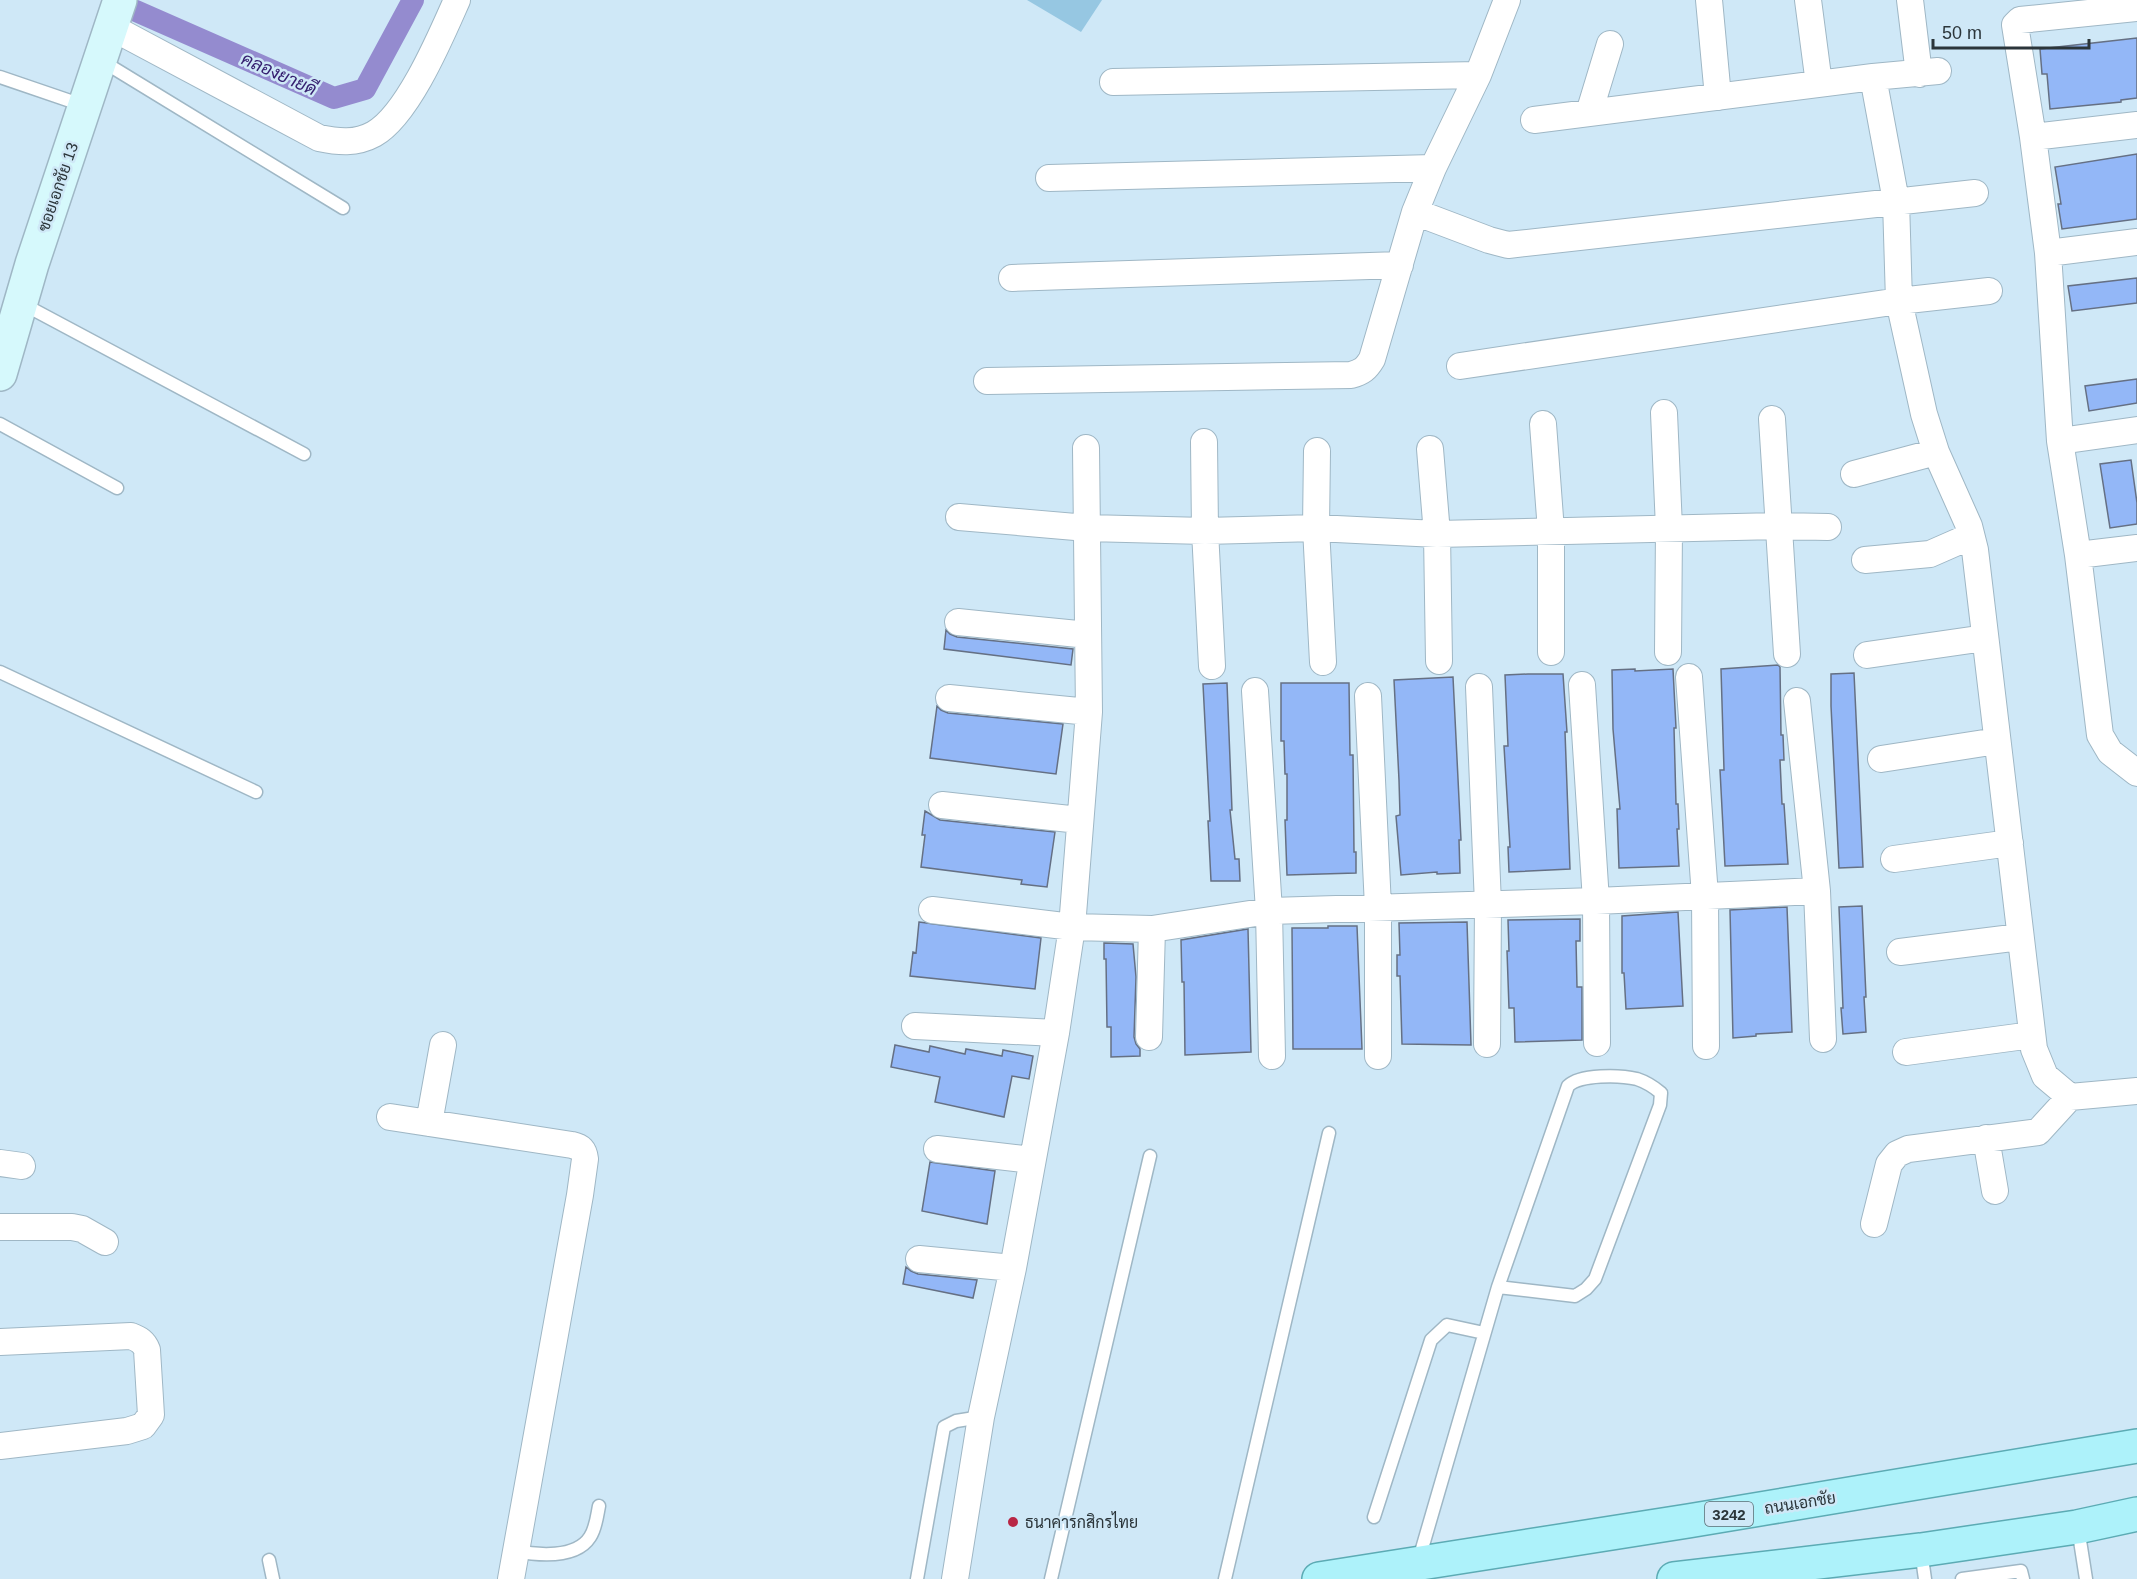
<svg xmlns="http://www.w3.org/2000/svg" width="2137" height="1579" font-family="Helvetica,Sarabun,sans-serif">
<rect width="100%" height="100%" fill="#cfe8f7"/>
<path fill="#96c7e2" d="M1027,0H1102L1081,32Z"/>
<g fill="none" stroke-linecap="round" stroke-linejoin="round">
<path stroke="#948bcf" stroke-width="22" d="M136,11L334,98L365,89L413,0"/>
</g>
<path fill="#93b7f7" stroke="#657084" stroke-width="1.5" d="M2137,38V98L2121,100V102L2050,109L2047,74H2042L2040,49Z
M2137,154V219L2062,229L2058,204H2061L2055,167Z
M2137,278V303L2072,311L2068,286Z
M2137,379V403L2089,411L2085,386Z
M2131,460L2137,503V524L2110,528L2100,464Z
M946,630L950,634L957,637L1073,649L1071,665L944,649Z
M1778,665L1780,667L1781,735H1783L1784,760H1780L1782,804H1784L1788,864L1725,866L1720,770H1724L1721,669Z
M1635,669V671L1673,669L1676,728H1674L1676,804H1678L1679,829H1677L1679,866L1619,868L1617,809H1620L1613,729L1612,670Z
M1854,673L1863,867L1839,868L1831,706V674Z
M1528,674H1563L1567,732H1565L1570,869L1509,872L1508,847H1510L1504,746H1508L1505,675Z
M1453,677L1461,840H1459L1460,873L1437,874V872L1401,875L1396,816L1400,815L1399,780L1394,680Z
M1227,683L1232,810H1230L1235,859H1239L1240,881H1211L1208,821H1210L1203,684Z
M1281,683H1349L1350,755H1353L1354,852H1356V873L1287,875L1285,820H1287V774H1285L1284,741H1281Z
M937,706L941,710L948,713L1063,724L1056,774L930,758Z
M925,811L940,820L1055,832L1047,887L1021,884L1022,880L921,867L925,835H922Z
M1862,906L1866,997H1864L1866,1032L1843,1034L1841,1008H1843L1839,907Z
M1787,907L1792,1032L1756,1034V1036L1733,1038L1730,910Z
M1678,912L1683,1006L1626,1009L1624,973H1622V916Z
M1580,919V941H1576L1577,987H1582V1040L1515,1042L1514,1008H1509L1507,951H1509L1508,920Z
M919,922L1041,938L1035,989L910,976L913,952L916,953Z
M1467,922L1471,1045L1402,1044L1400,976H1397V955H1400L1399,923Z
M1328,926H1357L1362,1049H1293L1292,928H1328Z
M1248,929L1251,1052L1185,1055L1184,982H1182L1181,940Z
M1104,943L1133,944L1136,977L1134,1037L1136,1044L1140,1049V1056L1111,1057V1027H1107L1106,959H1104Z
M895,1045L929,1052L930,1046L965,1054L966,1049L1002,1056L1003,1050L1033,1056L1029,1079L1012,1076L1004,1117L935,1102L940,1077L891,1067Z
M930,1162L995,1171L987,1224L922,1211Z
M906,1267L911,1271L918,1274L977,1280L973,1298L903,1284Z"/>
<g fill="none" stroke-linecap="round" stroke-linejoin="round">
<g stroke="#9fb7c5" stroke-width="15">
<path id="lane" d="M102,61L343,208
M0,77L85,106
M21,303L304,454
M0,424L117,488
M0,672L256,792
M1374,1517L1431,1340L1447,1325L1484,1333
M2078,1528L2086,1579
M515,1551C537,1555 576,1559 590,1537C596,1528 597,1516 599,1506
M1921,1551L1925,1579
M1419,1559L1498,1287L1575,1296L1586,1289L1595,1279L1660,1105L1661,1093C1654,1087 1646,1082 1637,1079C1620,1075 1580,1074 1568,1086L1498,1287
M269,1560L273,1579
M917,1579L944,1427L956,1421L981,1417
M1051,1579L1150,1156
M1225,1579L1329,1133
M1962,1579L2021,1571L2023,1579"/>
</g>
<g stroke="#9fb7c5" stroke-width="28">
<path id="street" d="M1709,0L1718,97
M1808,0L1819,84
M1910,0L1919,74
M2137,8L2020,20L2015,25L2033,137L2048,253L2060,441L2078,555L2100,735L2110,752L2137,773
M111,27L319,138C338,142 356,144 374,134C408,115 441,36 457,0
M1610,44L1589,113L1873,77L1938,71
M1873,77L1896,201L1899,301L1924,414L1936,452L1969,526L1975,550L2034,1049L2045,1076L2070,1097L2137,1091
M1113,82L1478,75
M1534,120L1589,113
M2033,137L2137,125
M1049,178L1433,168
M1415,212L1489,240L1508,245L1975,193
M2048,253L2137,242
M1012,278L1400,265
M1460,366L1899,301L1989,291
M987,381L1351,375C1362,372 1366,369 1372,359L1415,212L1433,168L1478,75L1507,0
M1664,413L1669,528L1668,652
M1772,419L1787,654
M1543,424L1551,531V652
M2060,441L2137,430
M1204,442L1205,531L1212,666
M1430,449L1437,534L1439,661
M1317,451L1316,528L1323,662
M1854,474L1936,452
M959,517L1087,528L1205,531L1316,528L1437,534L1778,526L1828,527
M2078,555L2137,548
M1865,560L1930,554L1971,536
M958,622L1088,635
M1867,655L1985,638
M1689,677L1705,896L1706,1046
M1582,685L1596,901L1597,1043
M1479,687L1488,904L1487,1044
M1255,691L1269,911L1272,1056
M1368,696L1378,907V1056
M949,698L1089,712
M1797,701L1817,891L1823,1039
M1881,759L1997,741
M942,805L1079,820
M1894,859L2010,843
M932,910L1072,927L1152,929L1269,911L1596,901L1817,891
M1900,952L2020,937
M915,1026L1056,1033
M1149,1037L1152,929
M1906,1052L2032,1035
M390,1117L572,1145C581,1147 584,1150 585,1159L580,1195L511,1579
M429,1123L443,1045
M1986,1138L1995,1191
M937,1149L1032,1160
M0,1163L22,1166
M1874,1224L1889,1164L1897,1154L1908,1149L2038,1132L2070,1097
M0,1227H72L82,1229L105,1242
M919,1259L1013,1268
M0,1342L131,1336C139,1339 144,1342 147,1350L151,1415L143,1426L127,1431L0,1446
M955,1579L981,1417L1013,1268L1056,1033L1072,927L1089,712L1086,448"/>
</g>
<g stroke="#9fb7c5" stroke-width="36">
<path id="secondary" d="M0,374L32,264L120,0"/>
</g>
<g stroke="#5cabb4" stroke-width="36">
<path id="primary" d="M1319,1579L1688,1521L2137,1446
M1674,1579L1921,1550L2077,1527L2137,1514"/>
</g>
<use href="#lane" stroke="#fff" stroke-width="12"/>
<use href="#street" stroke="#fff" stroke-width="26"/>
<use href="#secondary" stroke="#d6f9fc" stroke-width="33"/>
<use href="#primary" stroke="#adf2fa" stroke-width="33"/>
</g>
<circle fill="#b82645" stroke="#cfe8f7" stroke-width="2" cx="1013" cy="1522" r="6"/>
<g text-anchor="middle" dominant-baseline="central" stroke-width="5" stroke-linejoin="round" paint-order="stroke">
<rect fill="#cfe8f7" stroke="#5c6b73" stroke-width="1.5" x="1705" y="1502" width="48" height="24" rx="4.5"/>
<g font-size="15" font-weight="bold" fill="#2b353a">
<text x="1729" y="1514">3242</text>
</g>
<g font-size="16" fill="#2b353a" stroke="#cfe8f7">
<text transform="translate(58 187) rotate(-71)">ซอยเอกชัย 13</text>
<text transform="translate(1800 1503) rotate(-9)">ถนนเอกชัย</text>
</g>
<g font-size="16" fill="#2b353a" stroke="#cfe8f7" text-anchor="start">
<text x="1025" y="1522">ธนาคารกสิกรไทย</text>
</g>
<g font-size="18" font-style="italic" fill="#372171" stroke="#cfe8f7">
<text transform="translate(279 74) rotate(24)">คลองยายดี</text>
</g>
</g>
<path d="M1933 39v9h156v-9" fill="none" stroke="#2b353a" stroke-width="3"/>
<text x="1942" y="39" font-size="18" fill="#2b353a" stroke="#cfe8f7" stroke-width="4.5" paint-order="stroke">50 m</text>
</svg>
